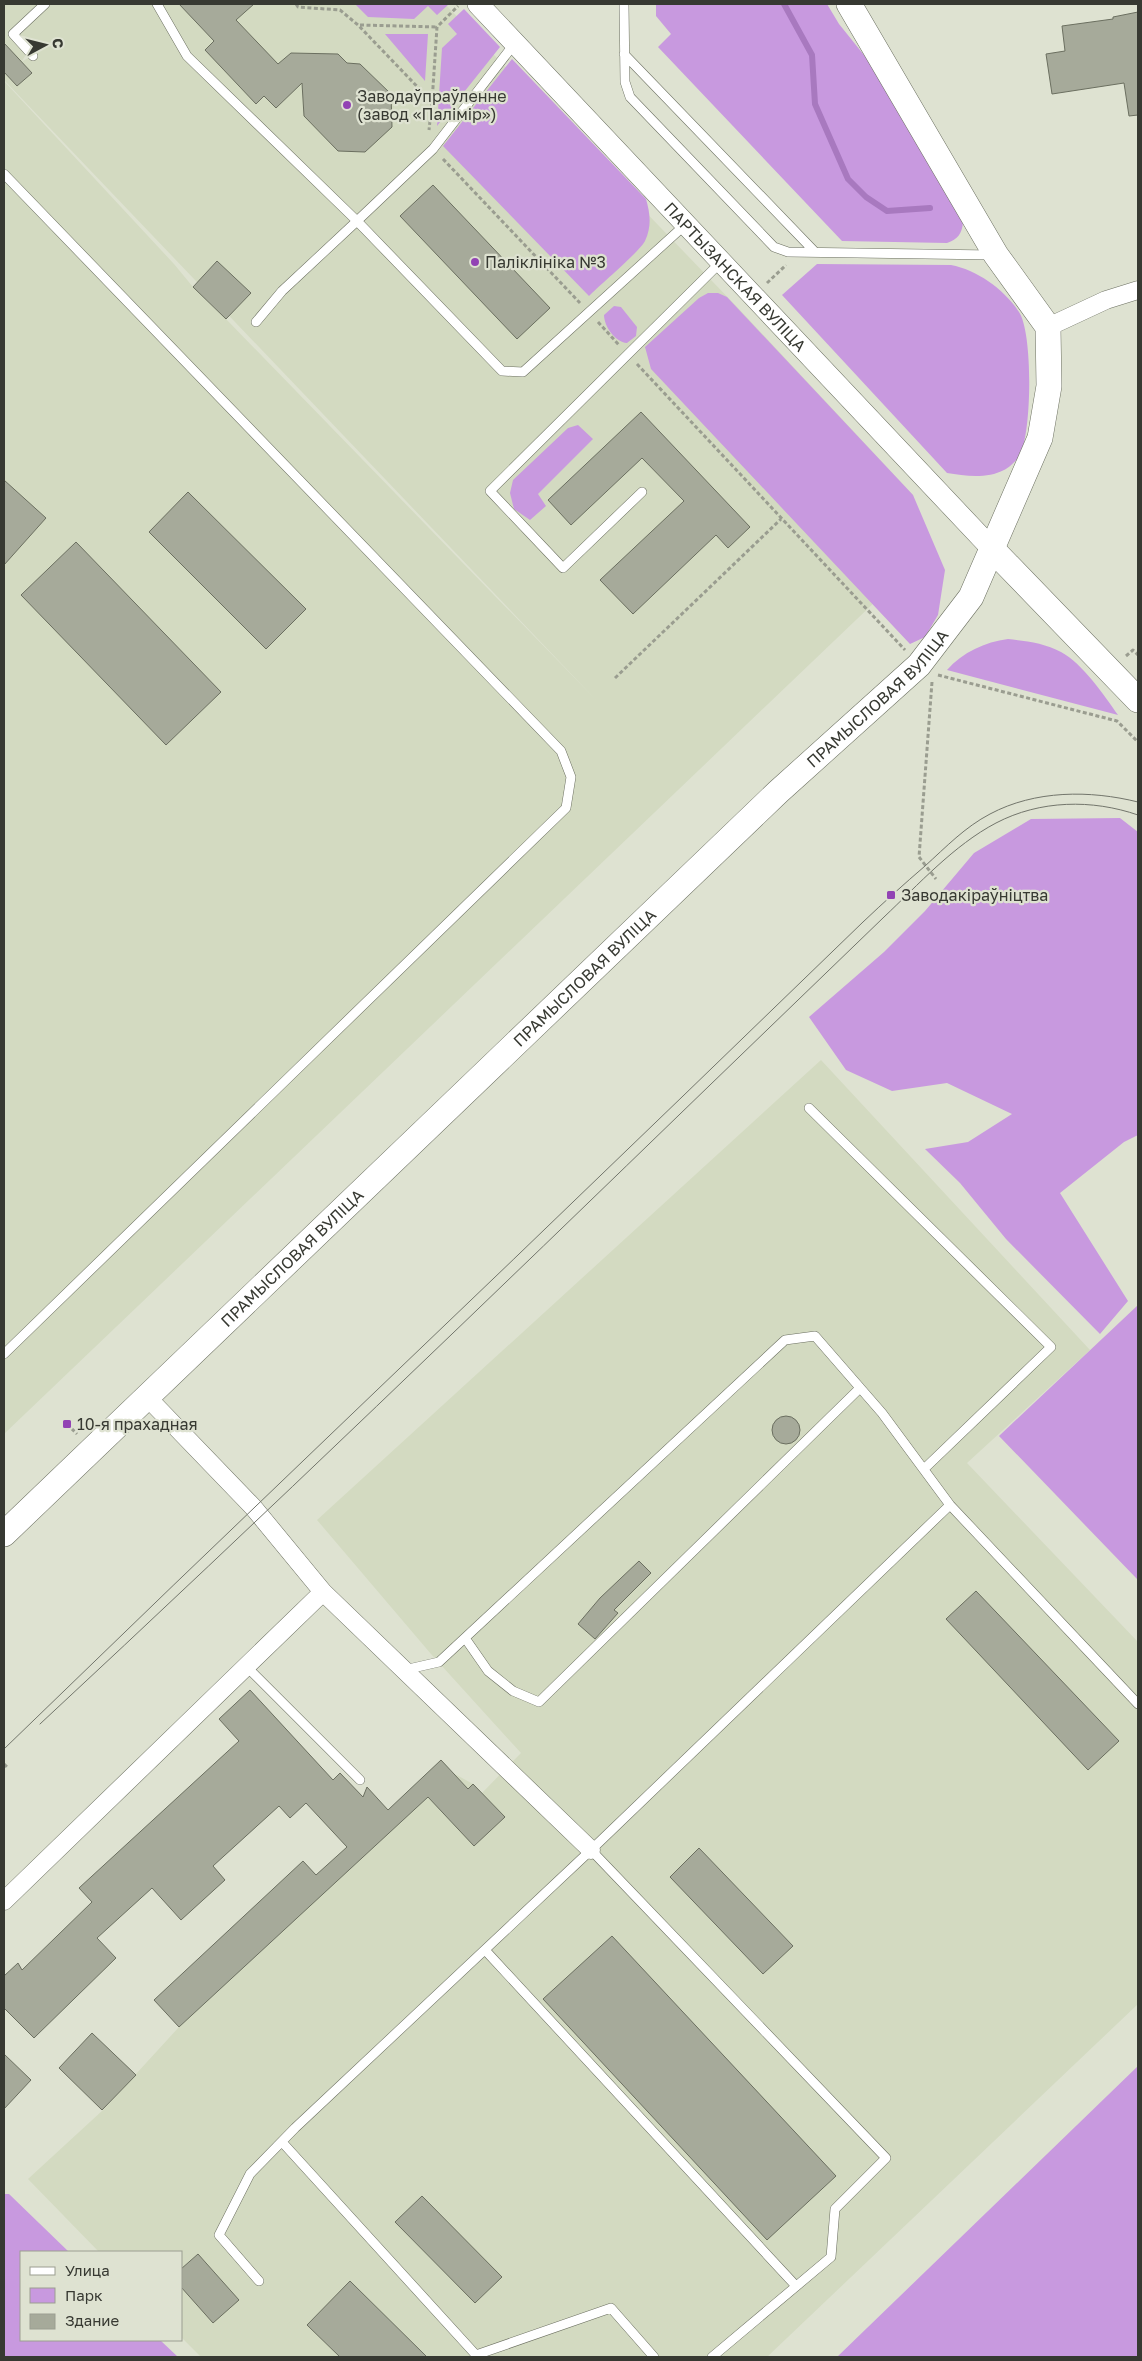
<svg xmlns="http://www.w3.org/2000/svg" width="1142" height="2361" font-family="'Golos Text',sans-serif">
<rect width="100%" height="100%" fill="#dee2d1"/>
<path fill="#d3dac1" d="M4,4H445L739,309L913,495L924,555L4,1434V81L174,264L193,287L226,319L598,702L4,80Z
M821,1060L1090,1350L967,1463L1138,1642V2004L767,2357H201L181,2337V2252H99L28,2179L103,2110L179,2027L453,1773L473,1784L482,1793L521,1753L431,1654L317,1520Z"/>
<path fill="#c899df" d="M355,4H449L437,15L428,6L414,19L368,17Z
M656,4H827L839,24L868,60L963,222C962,234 958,239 947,243L842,241L658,47L671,34L656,16Z
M464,9L500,47L437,126L442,48L457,34L448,24Z
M385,34H428L425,81Z
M512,59L646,199C650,213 652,226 645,241C640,251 600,285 589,296L443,146Z
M817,264L951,265C977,270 1004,289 1019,312C1033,333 1032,431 1020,455C1018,459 1009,468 1004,470C987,479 965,476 947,473L782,295Z
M708,293H718L727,297L913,495L945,570L938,615L925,637L910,644L651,369L645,347L699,298Z
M614,306L621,307L637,327L636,336L627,343C615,342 604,326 604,315Z
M578,425L593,439L538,494L546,506L530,520L514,509L510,493L513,480L568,428Z
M1008,639C1026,641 1045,643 1061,652C1083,664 1104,695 1118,715L947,670C963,652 985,642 1008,639Z
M1120,818L1138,832V1135L1124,1142L1060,1193L1128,1301L1100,1334L1006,1239L960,1183L925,1149L968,1142L1012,1114L947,1083L892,1091L846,1070L809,1017L884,952L925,911L974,853L1031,819Z
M1138,1305V1580L999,1436Z
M1138,2066V2357H837Z
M4,2194H9L69,2252H21V2340H160L178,2357H4Z"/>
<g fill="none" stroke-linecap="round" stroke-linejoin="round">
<path stroke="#a879bf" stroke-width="6" d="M784,4L812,55L815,104L848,179L866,197L887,211L930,208"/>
</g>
<path fill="#a6aa9a" stroke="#6b6f60" d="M179,4H254L236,20L278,64L291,53L338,54L347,63L360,64L391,94L392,127L365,152L338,151L304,116L302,83L276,108L264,96L256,104L205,50L214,41Z
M1138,12V115L1129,116L1124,83L1052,94L1046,54L1065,51L1062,26L1113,19V17Z
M4,43L32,73L17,86L4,72Z
M433,185L550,308L517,339L400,216Z
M217,261L251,293L226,319L193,287Z
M641,412L750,527L728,548L716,535L633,614L600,580L684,501L642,458L571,525L548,500Z
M4,480L46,518L4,565Z
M188,492L306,609L266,649L149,532Z
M76,542L221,692L166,745L21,595Z
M772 1430a14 14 0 1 1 28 0a14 14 0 1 1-28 0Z
M639,1561L651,1573L614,1610L618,1613L595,1639L578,1624L600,1598Z
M976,1591L1119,1741L1088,1770L946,1619Z
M250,1690L333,1780L340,1773L363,1797L367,1787L388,1810L441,1760L468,1789L473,1784L505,1817L474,1846L428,1797L179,2027L154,2000L303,1861L316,1875L347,1847L306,1803L290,1818L279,1806L213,1866L225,1880L181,1920L152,1888L97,1938L116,1958L34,2038L4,2008V1976L18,1963L22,1970L92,1902L79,1888L239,1741L219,1719Z
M699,1848L793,1946L763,1974L670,1877Z
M612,1936L836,2176L767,2240L543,1999Z
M92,2033L136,2075L102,2110L59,2068Z
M4,2054L31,2080L4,2109Z
M422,2196L502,2277L475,2303L395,2222Z
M198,2254L239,2300L213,2323L181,2287V2269Z
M350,2281L427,2357H340L307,2325Z"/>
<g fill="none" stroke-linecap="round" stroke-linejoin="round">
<g stroke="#6b6f60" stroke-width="10">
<path id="service" d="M157,4L187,56L357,221L282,291L256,322
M624,4L625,82L630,97L774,247L788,252L993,255
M515,43L433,149L357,221L502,371L523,372L686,224
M624,54L815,252
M33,56L13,34L45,4
M4,174L561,751L571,777L566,808L4,1354
M642,492L563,568L490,491L721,262
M809,1108L1051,1347L924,1469
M465,1638L488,1671L513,1691L539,1702L860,1388
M246,1666L360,1780
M404,1670L439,1662L785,1340L815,1336L882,1413L950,1505
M591,1850L886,2158L835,2209L831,2257L712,2357
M485,1950L796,2286
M282,2142L476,2355L611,2308L654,2357
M259,2281L219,2235L250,2174L295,2128L591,1850L950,1505L1138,1704"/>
</g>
<g stroke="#6b6f60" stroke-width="19">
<path id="minor" d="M1048,327L1106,300L1138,290
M147,1397L253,1507L323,1592L591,1850
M4,1901L323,1592"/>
</g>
<g stroke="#6b6f60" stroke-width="22">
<g id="tertiary">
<path id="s1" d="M478,4L993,550"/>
</g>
</g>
<g stroke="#6b6f60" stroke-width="26">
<g id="secondary">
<path d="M993,550L1138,700"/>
<path id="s2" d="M4,1534L778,792L919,665L971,597L1040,438L1049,386L1048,327L996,255L849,4"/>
</g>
</g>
<path stroke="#9a9d90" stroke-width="3" stroke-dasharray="4 2.5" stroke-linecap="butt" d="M296,4L298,7L340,10L358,25L432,102L429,130
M360,25L437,27
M432,102L437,27L458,6
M443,159L580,303
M767,283L786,265
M598,322L619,345
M637,364L905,650
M1126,656L1133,650L1138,655
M938,675L1117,721L1138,742
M615,678L781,519
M932,682L919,857L936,879
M67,1424L77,1434
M4,1764L7,1767"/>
<use href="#service" stroke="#fff" stroke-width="9"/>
<use href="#minor" stroke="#fff" stroke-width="18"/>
<use href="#tertiary" stroke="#fff" stroke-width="21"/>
<use href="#secondary" stroke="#fff" stroke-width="25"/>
<path stroke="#72756b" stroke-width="1" d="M40,1724C266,1514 488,1300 710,1085C768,1029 826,973 884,917C918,885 954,845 996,823C1040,800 1092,799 1138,815
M4,1749C229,1530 457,1315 683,1096C743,1038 803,980 863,922C883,903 904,884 925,866C946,847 965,827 990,814C1035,790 1090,790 1138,802"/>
</g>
<g fill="#9243b4" stroke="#dee2d1" stroke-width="2">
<circle cx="347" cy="105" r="5"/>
<circle cx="475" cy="262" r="5"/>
<rect x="886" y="890" width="10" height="10" rx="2.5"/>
<rect x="62" y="1419" width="10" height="10" rx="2.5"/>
</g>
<g text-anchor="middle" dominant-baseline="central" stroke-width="4.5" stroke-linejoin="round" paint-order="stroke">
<g font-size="16" fill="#373932" stroke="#dee2d1" text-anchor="start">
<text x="357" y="96">Заводаўпраўленне<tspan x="357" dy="18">(завод «Палімір»)</tspan></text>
<text x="485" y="262">Паліклініка №3</text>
<text x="901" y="895">Заводакіраўніцтва</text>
<text x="77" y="1424">10-я прахадная</text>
</g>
<g font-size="16" fill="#373932" stroke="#dee2d1">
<text stroke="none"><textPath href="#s1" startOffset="375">ПАРТЫЗАНСКАЯ ВУЛІЦА</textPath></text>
<text stroke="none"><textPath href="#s2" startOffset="1209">ПРАМЫСЛОВАЯ ВУЛІЦА</textPath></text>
<text stroke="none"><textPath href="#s2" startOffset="804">ПРАМЫСЛОВАЯ ВУЛІЦА</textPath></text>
<text stroke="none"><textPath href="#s2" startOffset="399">ПРАМЫСЛОВАЯ ВУЛІЦА</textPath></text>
</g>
</g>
<rect width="1142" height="2361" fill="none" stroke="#373932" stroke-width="10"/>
<rect x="20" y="2251" width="162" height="90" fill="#dee2d1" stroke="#9b9e91"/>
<rect x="30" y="2267" width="25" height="8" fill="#ffffff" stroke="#9b9e91"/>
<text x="65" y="2276" font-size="15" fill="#373932">Улица</text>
<rect x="30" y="2288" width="25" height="15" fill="#c899df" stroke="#9b9e91"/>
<text x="65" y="2301" font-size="15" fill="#373932">Парк</text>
<rect x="30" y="2314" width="25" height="15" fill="#a6aa9a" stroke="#9b9e91"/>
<text x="65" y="2326" font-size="15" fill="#373932">Здание</text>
<g transform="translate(45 45) rotate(83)" stroke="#dee2d1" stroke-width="4" paint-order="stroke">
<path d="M0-4L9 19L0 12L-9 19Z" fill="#373932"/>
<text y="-8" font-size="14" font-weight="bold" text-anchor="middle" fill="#373932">С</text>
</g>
</svg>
